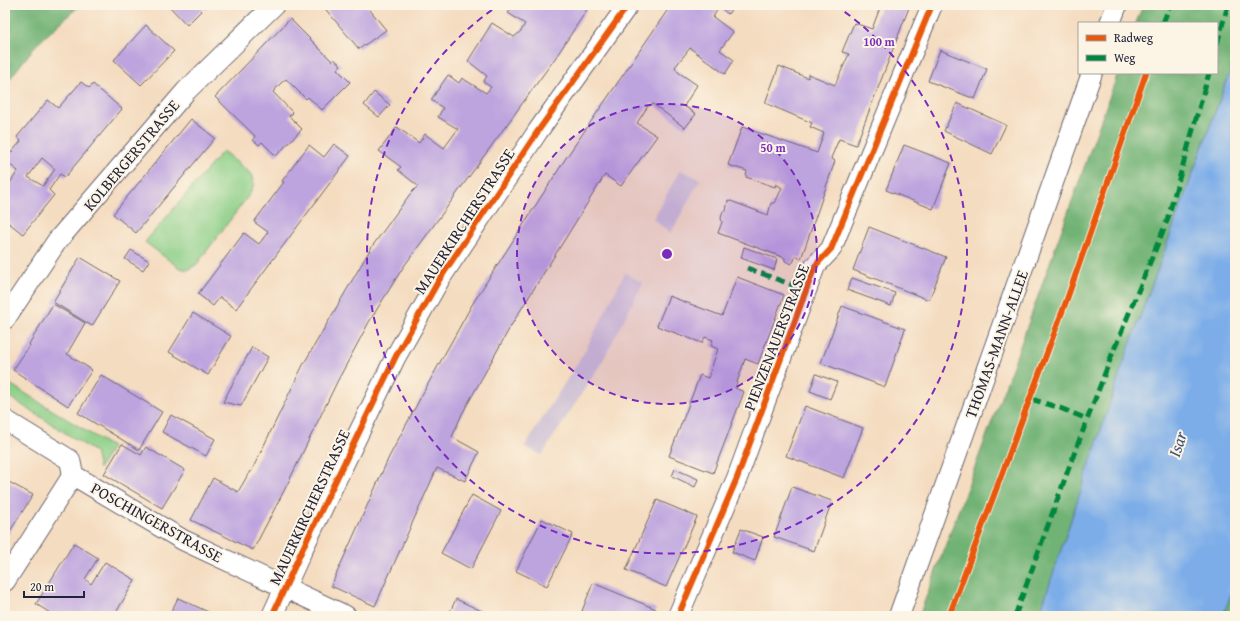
<svg xmlns="http://www.w3.org/2000/svg" width="1240" height="621" font-family="'Gentium Book Plus',serif">
<rect width="100%" height="100%" fill="#fcf5e5"/>
<filter id="ink" filterUnits="userSpaceOnUse"><feTurbulence type="fractalNoise" baseFrequency=".025" numOctaves="2"/><feDisplacementMap in="SourceGraphic" scale="8" xChannelSelector="R" yChannelSelector="G"/><feConvolveMatrix kernelMatrix="1 2 1 2 8 2 1 2 1" color-interpolation-filters="sRGB"/></filter>
<filter id="wash" filterUnits="userSpaceOnUse"><feTurbulence type="fractalNoise" baseFrequency=".012" numOctaves="4" result="noise"/><feDisplacementMap in="SourceGraphic" scale="16" xChannelSelector="R" yChannelSelector="G"/><feGaussianBlur stdDeviation="0.9" result="paint"/><feColorMatrix in="noise" values="0 0 0 0 0 0 0 0 0 0 0 0 0 0 0 0 0 1.4 0 .05"/><feComposite in="paint" operator="in"/></filter>
<g filter="url(#wash)">
<rect width="100%" height="100%" fill="#f4dcc0"/>
<path fill="#ccbfd4" d="M680,170L700,179L671,233L653,219Z
M625,273L643,283L602,362L542,455L524,447L585,351Z"/>
<path fill="#8ccf88" stroke="#577862" d="M223,151L251,174L254,185L249,195L196,265L187,270L178,267L145,242Z
M10,384L112,447L99,469L95,452L5,394Z"/>
<path fill="#71b274" stroke="#4a6a58" d="M5,5H80L36,45L5,85Z
M1143,5H1235V58L1123,364L1039,616H919L1018,352L1118,73H1217V23H1136Z
M1235,583V616H1223Z"/>
<path fill="#7dade8" stroke="#506892" d="M1235,58V583L1223,616H1039L1123,364Z"/>
<g id="blocks">
<path fill="#bda4df" fill-rule="evenodd" d="M168,5H207L187,25Z
M322,5H366L386,30L359,49Z
M514,5H590L556,57L402,269L369,322L337,382L285,489L253,550L191,520L213,478L238,492L250,471L251,472L303,365L371,248L410,194L418,186L398,170L401,167L379,151L397,127L419,143L425,134L444,148L458,129L438,117L443,108L431,100L448,75L459,83L462,78L486,93L491,87L483,82L487,76L468,61L492,23L514,37L521,31L525,24L508,13Z
M671,5H735L728,14L719,7L713,17L733,32L720,50L734,60L725,74L690,48L675,67L678,72L697,85L684,106L696,114L685,128L653,104L648,106L637,123L657,136L621,186L605,175L603,178L512,324L462,414L452,437L479,452L465,481L437,468L375,606L331,586L389,457L423,393L473,303L566,158Z
M881,5H910L856,145L839,139L831,158L835,161L801,259L795,256L794,261L791,264L785,261V258L718,233L722,222L721,218L723,211H726L728,200L768,215L771,203H775L782,188L776,184L775,187L746,177L747,171L728,165L742,127L817,153L824,133L810,127L812,123L765,103L779,66L808,78V74L835,85L849,54L842,52L854,23L872,29Z
M290,19L332,61L334,59L341,65L337,69L350,82L322,110L308,97L306,99L286,79L281,83L273,92L293,113L289,116L302,129L276,156L262,142L259,145L253,140L255,136L215,97Z
M146,25L174,51L141,85L114,60Z
M940,50L987,69L975,99L928,81Z
M81,82L89,88L93,84L122,109L65,177L60,174L49,190L54,195L23,234L5,220V190L18,171L5,161V160L21,141L17,137L48,100L58,108ZM42,158L55,169L43,186L28,177Z
M374,92L390,105L379,117L364,105Z
M957,103L1006,125L992,154L944,131Z
M191,119L215,138L136,233L113,214Z
M334,144L350,156L236,309L220,297L213,306L198,294L244,233L259,244L268,232L254,222L284,182L282,181L309,145L324,157Z
M904,145L951,163L933,209L886,190Z
M869,227L946,257L929,300L853,270Z
M744,247L777,259L774,270L741,258Z
M131,250L149,261L143,270L125,259Z
M80,257L120,281L92,326L53,302Z
M737,277L784,295L758,364L745,359L735,388L744,392L713,473L669,456L700,375L708,378L718,349L711,346L713,340L705,337L702,343L657,326L669,296L722,316Z
M852,278L895,293L891,306L847,290Z
M53,304L85,323L67,354L92,370L68,406L13,370L30,345L29,344Z
M842,306L905,329L885,387L821,363Z
M193,313L231,336L208,375L169,352Z
M252,347L268,357L241,406L223,402Z
M816,374L837,382L830,399L810,391Z
M101,375L162,412L139,450L78,413Z
M805,406L863,428L844,478L786,456Z
M171,415L215,439L206,456L162,432Z
M122,444L141,455L146,447L185,470L162,508L104,474Z
M675,469L698,479L695,487L672,476Z
M5,480L33,495L5,539Z
M792,487L832,501L814,551L774,537Z
M472,495L501,511L471,569L441,553Z
M657,500L697,517L666,587L626,570Z
M542,519L573,534L547,586L516,571Z
M741,529L763,537L755,561L732,552Z
M74,543L98,558L85,579L91,584L105,562L135,580L114,616H55L36,604Z
M593,583L656,609L653,616H593L582,611Z
M178,598L217,616H169Z
M456,599L492,616H448Z"/>
</g>
</g>
<g filter="url(#ink)">
<use href="#blocks" fill-opacity="0" stroke="#6c636a" stroke-width="1"/>
<g fill="none" stroke-linecap="round" stroke-linejoin="round">
<g stroke="#6c636a" stroke-width="22">
<path id="street" d="M1110,23L1117,5
M5,319L57,241L186,91L274,5
M5,420L70,460L73,475L183,540L346,616
M5,581L73,475
M272,616L302,550L396,356L439,280L538,131L628,5
M678,616L737,478L815,266L831,249L932,5
M899,616L1092,73"/>
</g>
<use href="#street" stroke="#fff" stroke-width="20"/>
<path stroke="#00873e" stroke-width="5" stroke-dasharray="10 5" stroke-linecap="butt" d="M1163,23L1170,5
M1217,44L1228,5
M747,268L806,290
M1031,399L1060,408L1087,419
M1015,616L1071,462L1113,352L1167,221L1209,73"/>
<g stroke="#fcf5e5" stroke-width="8">
<path id="cycleway" d="M272,616L302,550L396,356L439,280L538,131L628,5
M678,616L737,478L815,266L831,249L932,5
M949,616L1067,299L1146,73"/>
</g>
<use href="#cycleway" stroke="#e8590c" stroke-width="6"/>
</g>
</g>
<circle cx="667" cy="254" r="150" fill="#7b2cbf" fill-opacity=".12"/>
<g fill="none" stroke="#7b2cbf" stroke-width="2" stroke-dasharray="7 5">
<circle cx="667" cy="254" r="150"/>
<path d="M835 5A300 300 0 1 1 499 5"/>
</g>
<g text-anchor="middle" dominant-baseline="central" stroke-width="4" stroke-linejoin="round" paint-order="stroke">
<g font-size="16" fill="#22223b" stroke="#fcf5e5">
<text transform="translate(131 155) rotate(-50)">KOLBERGERSTRASSE</text>
<text transform="translate(464 221) rotate(-57)">MAUERKIRCHERSTRASSE</text>
<text transform="translate(776 337) rotate(-69)">PIENZENAUERSTRASSE</text>
<text transform="translate(996 344) rotate(-70)">THOMAS-MANN-ALLEE</text>
<text transform="translate(309 507) rotate(-65)">MAUERKIRCHERSTRASSE</text>
<text transform="translate(157 522) rotate(29)">POSCHINGERSTRASSE</text>
</g>
<g font-size="17" font-style="italic" fill="#425378" stroke="#fcf5e5">
<text transform="translate(1177 444) rotate(-72)">Isar</text>
</g>
</g>
<circle cx="667" cy="254" r="6" fill="#7b2cbf" stroke="#fcf5e5" stroke-width="2"/>
<g font-size="12" text-anchor="middle" font-weight="bold" fill="#7b2cbf" stroke="#fcf5e5" stroke-width="4" stroke-linejoin="round" paint-order="stroke">
<text x="879" y="46">100 m</text>
<text x="773" y="152">50 m</text>
</g>
<rect width="1240" height="621" fill="none" stroke="#fcf5e5" stroke-width="20"/>
<rect x="1078" y="22" width="140" height="52" fill="#fcf5e5" stroke="#a5a1a1"/>
<rect x="1086" y="35" width="20" height="6" fill="#e8590c" stroke="#a5a1a1"/>
<text x="1114" y="42" font-size="12" fill="#22223b">Radweg</text>
<rect x="1086" y="55" width="20" height="6" fill="#00873e" stroke="#a5a1a1"/>
<text x="1114" y="62" font-size="12" fill="#22223b">Weg</text>
<path d="M24 591v6h60v-6" fill="none" stroke="#22223b" stroke-width="2"/>
<text x="30" y="591" font-size="12" fill="#22223b" stroke="#fcf5e5" stroke-width="3" paint-order="stroke">20 m</text>
</svg>
